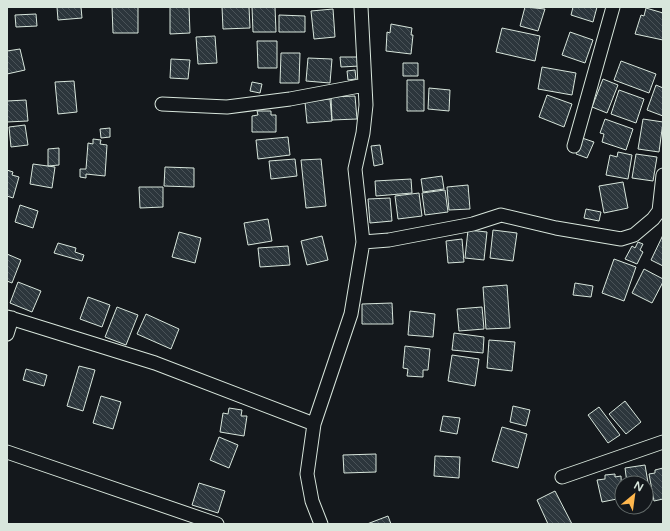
<svg xmlns="http://www.w3.org/2000/svg" width="670" height="531" font-family="'Varela Round',sans-serif">
<defs>
<pattern id="building-back-hatch" width="6" height="6" patternUnits="userSpaceOnUse"><rect width="6" height="6" fill="#2c363c"/><path d="M-1 5l2 2M0 0l6 6M5-1l2 2" fill="none" stroke="#4a5358"/></pattern>
</defs>
<rect width="100%" height="100%" fill="#14181c"/>
<path fill="url(#building-back-hatch)" stroke="#d8e6dc" d="M57,7H81L82,18L58,20Z
M112,7H138V33H113Z
M170,7H189L190,33L170,34Z
M222,7H249L250,28L223,29Z
M252,7H275L276,32H253Z
M525,7L545,9L538,31L520,26Z
M573,7H597L593,22L571,15Z
M646,8L663,13V40L635,34L641,15L644,16Z
M333,9L335,37L314,39L311,11Z
M36,14L37,26L16,27L15,15Z
M279,15L305,16V32H279Z
M391,24L412,28L411,35H413L411,54L386,51L387,32L390,33Z
M502,28L540,36L535,61L496,52Z
M570,32L593,40L585,63L562,55Z
M215,36L217,63L198,64L196,37Z
M257,41H277V68H258Z
M20,49L25,70L7,74V51Z
M281,53H300L299,83H280Z
M340,57H359L360,66L341,67Z
M308,58L332,59L330,83L306,81Z
M171,59L190,60L188,79L170,78Z
M621,61L656,74L649,93L614,80Z
M403,63H418V76H403Z
M542,67L576,73L572,95L538,89Z
M355,70L356,79L348,80L347,71Z
M603,79L618,85L607,113L592,107Z
M407,80H424V111H407Z
M74,81L77,112L58,114L55,82Z
M252,82L262,84L260,93L250,91Z
M656,85L663,88V116L647,110Z
M429,88L450,90L449,111L428,109Z
M619,90L644,99L636,123L611,114Z
M547,95L572,104L564,127L539,117Z
M355,96L357,119L332,120L331,97Z
M330,99L332,121L307,123L305,102Z
M26,100L28,121L7,122V101Z
M257,111H271V115H276V132H252V116L258,115Z
M605,119L633,129L626,150L602,142L604,134L600,133Z
M643,119L663,122L659,152L638,149Z
M25,125L28,145L11,147L9,127Z
M110,128V137L101,138L100,129Z
M288,137L290,155L258,159L256,140Z
M582,138L594,142L587,158L576,154Z
M93,139L101,140L100,144L107,145L105,176L86,174V178L80,177V169H86L88,143L93,144Z
M380,145L383,164L374,166L371,146Z
M59,148V165L48,166V149Z
M618,152L632,155L628,179L606,175L610,155L617,157Z
M636,154L657,157L653,181L632,178Z
M295,159L297,176L271,179L269,161Z
M321,159L326,206L306,208L301,160Z
M33,164L55,167L52,188L30,184Z
M165,167L194,168V187L164,186Z
M7,170L13,172L12,175L19,177L13,198L7,196Z
M442,176L444,189L423,192L421,179Z
M411,179L412,193L376,196L375,181Z
M623,182L628,208L604,213L599,186Z
M468,185L470,209L449,210L447,187Z
M139,187H163V207L140,208Z
M445,190L448,212L425,215L422,193Z
M419,193L422,216L398,219L395,196Z
M390,198L392,221L370,223L368,199Z
M20,205L38,211L33,228L15,222Z
M586,209L601,212L599,221L584,218Z
M268,219L272,241L248,245L244,223Z
M468,230L487,232L484,260L465,258Z
M493,230L517,233L513,261L490,258Z
M179,232L201,238L195,263L172,257Z
M663,235V266L651,260Z
M322,236L328,260L307,265L301,241Z
M462,239L464,262L448,263L446,241Z
M638,242L643,244L640,250L643,252L637,264L625,259L632,246L635,248Z
M58,243L76,248L75,252L84,255L82,261L54,253Z
M288,246L290,265L260,267L258,248Z
M7,254L21,260L12,283L7,281Z
M614,259L636,267L624,301L602,293Z
M644,269L663,279V282L652,303L632,293Z
M18,282L41,291L32,312L10,303Z
M575,283L593,286L591,297L573,295Z
M507,285L510,328L486,329L483,287Z
M88,297L110,305L102,327L80,319Z
M392,303L393,324H362V304Z
M117,307L138,315L126,345L105,337Z
M482,307L484,329L459,331L457,309Z
M410,311L435,314L433,337L408,335Z
M146,314L179,329L171,349L137,334Z
M454,333L484,337L483,353L452,350Z
M489,340L515,342L512,371L487,368Z
M405,346L430,349L428,370H423V377L407,376L408,369L403,368Z
M452,355L479,359L475,386L448,381Z
M79,366L95,370L83,411L67,406Z
M26,369L47,375L44,386L23,380Z
M101,396L121,402L113,429L93,423Z
M625,401L641,422L626,434L609,414Z
M513,406L530,410L526,426L510,422Z
M599,407L620,435L608,443L588,415Z
M229,408L242,410L241,416H247L244,436L220,432L223,413L228,414Z
M443,416L460,418L457,434L440,431Z
M502,427L527,434L518,468L492,461Z
M219,437L238,445L229,468L210,460Z
M376,454V472L344,473L343,455Z
M435,456L460,457L459,478L434,476Z
M645,465L651,500H646V483H627L625,468Z
M663,468V499L654,501L649,474L655,473V470Z
M615,474V477L621,476L622,498L602,502L597,480L605,479V475Z
M199,483L225,491L218,513L192,505Z
M555,491L572,524H548L537,500Z
M388,516L391,524H367Z"/>
<g fill="none" stroke-linecap="round" stroke-linejoin="round">
<g stroke="#d8e6dc" stroke-width="15">
<path id="minor" d="M361,7L366,105L363,133L355,169L363,242L389,240L473,224L501,215L556,228L621,239L634,235L653,219L659,211L663,212
M162,104L227,107L290,99L365,85
M574,146L613,7
M659,211L663,175
M7,317L155,363L314,424
M7,334L12,318
M7,452L217,524
M562,477L663,442
M321,524L312,501L307,474L314,424L351,314L363,242"/>
</g>
<use href="#minor" stroke="#14181c" stroke-width="13"/>
</g>
<rect width="670" height="531" fill="none" stroke="#d8e6dc" stroke-width="16"/>
<g transform="translate(634 495) rotate(29)"><circle r="19" fill="#14181c" stroke="#626a69"/>
<path d="M0-3L7 15L0 10L-7 15Z" fill="#ffb74d"/>
<text y="-6" font-size="11" font-weight="bold" text-anchor="middle" fill="#d8e6dc">N</text>
</g>
</svg>
